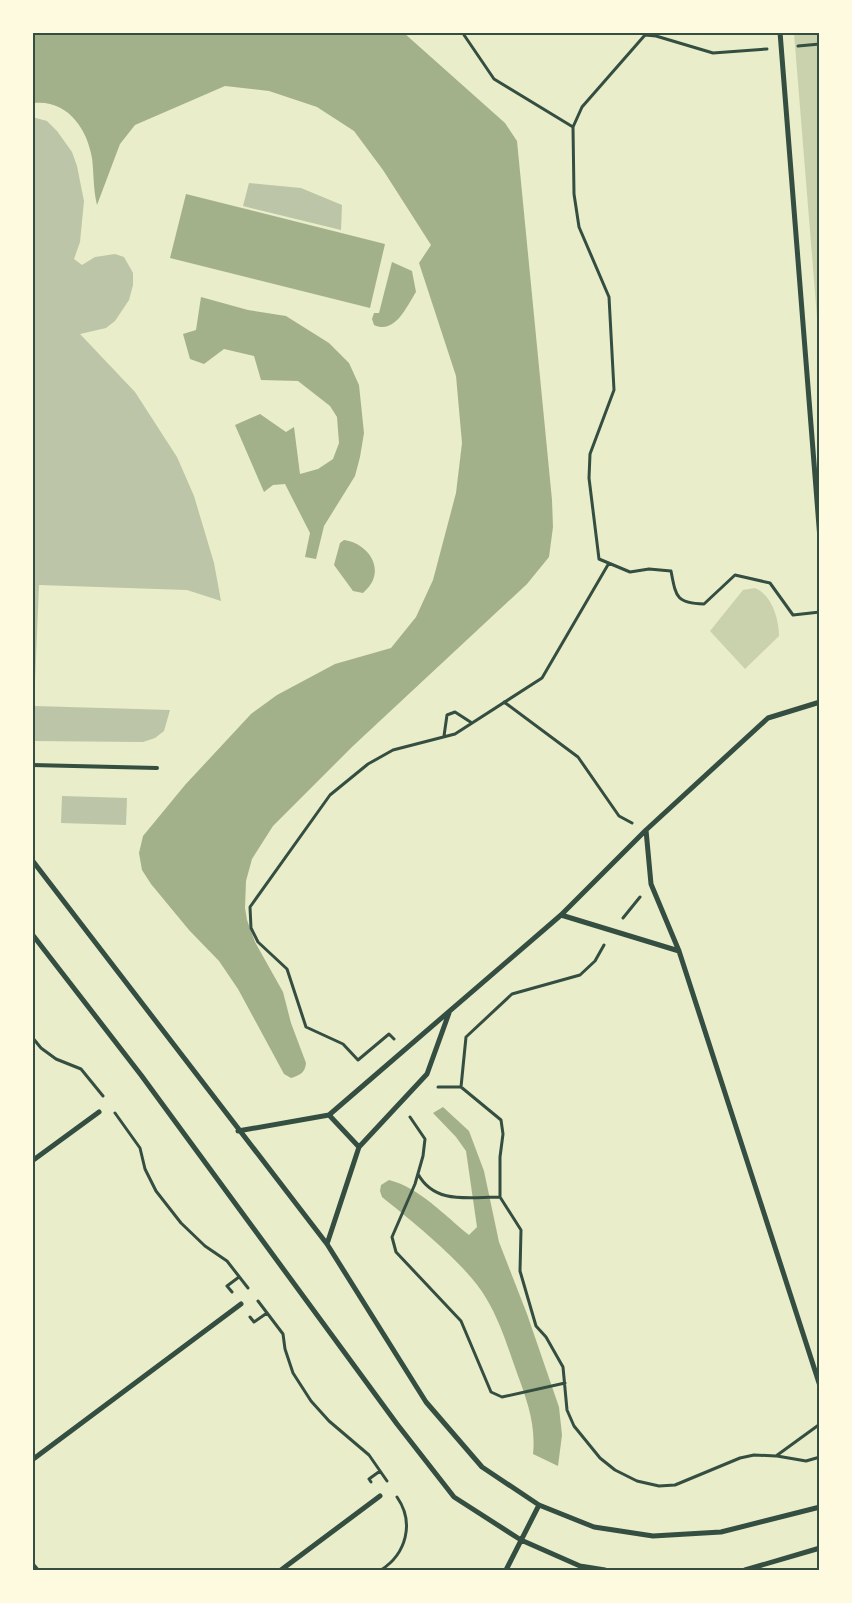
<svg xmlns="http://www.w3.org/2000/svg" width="852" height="1603" font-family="'Open Sans',sans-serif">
<rect width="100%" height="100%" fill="#e9edc9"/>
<path fill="#cad2ad" d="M794,33H819V342Z
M755,588C772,595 779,619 779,636L745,669L710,631L743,590Z"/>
<path fill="#a3b18a" d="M33,33H404L505,123L517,141L552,500L553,527L549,557L527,584L353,746L273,826L252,859L246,881L245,908L247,920L255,942L283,992L291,1023L306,1063C305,1073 300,1075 291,1078L284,1074L238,989L219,961L189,930L151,884L142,870L139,853L143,836L185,785L251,714L277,695L335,664L391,648L416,617L433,580L456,493L462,443L456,376L419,263L431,245L383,170L354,131L317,107L269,91L225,86L135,125L120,144L97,205C93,189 94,174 92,158C87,128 67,99 33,103Z
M186,194L385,244L370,308L170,258Z
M392,262L412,271L416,292C407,306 395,335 374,325L372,319L374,313H379Z
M201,297L248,310L286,316L329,343L349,363L359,385L364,433L360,457L355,476L324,526L316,559L305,557L310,533L285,484L273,485L264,492L235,425L260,414L286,432L294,427L300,474L318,469L333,459L339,443L337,417L330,406L298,381L261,380L254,356L224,349L204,364L190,359L183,334L196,330Z
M344,540C362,542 381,560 373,580C371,585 367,589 363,593L353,591L334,565L340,543Z
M443,1107L469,1131L484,1171L499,1242L527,1314L559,1407L562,1435L558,1466L533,1454C536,1425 527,1400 517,1373C508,1348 500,1321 486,1298C467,1265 413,1222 382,1197L380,1191L381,1185L389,1180C420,1188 444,1215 469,1235L477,1227L466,1151L456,1137L433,1113Z"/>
<path fill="#bcc5a7" d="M32,117L47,121L57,131L72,152L77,166L84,201L80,242L74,259L82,265L95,257L115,254L124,257L133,273V285L129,300L115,321L106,328L80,334L135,392L177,457L194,496L214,563L221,601L187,590L39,585L34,706L170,710L164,731L155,738L143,742L32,741Z
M249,183L301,188L342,205L341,230L243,206Z
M62,796L127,798L126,825L61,823Z"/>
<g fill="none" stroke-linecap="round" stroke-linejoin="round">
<path stroke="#344e41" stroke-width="3" d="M462,32L494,79L573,127
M798,46L820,44
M767,49L713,53L656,36L645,35L582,107L573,127L574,194L579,227L609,297L614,390L590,454L589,478L599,559L630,572L649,569L671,571C676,597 676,603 704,604L735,575L770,583L793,615L820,612
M504,702L578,757L619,816L632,823
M444,736L447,715L455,712L472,723
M623,918L640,897
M604,945L595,961L580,975L512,994L466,1037L461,1087L501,1120L503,1134L500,1157V1197L521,1230L520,1271L536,1326L546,1337L563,1367L567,1410L574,1426L600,1458L615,1470L637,1481L659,1486L675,1485L740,1458L754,1455L776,1456L820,1424
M32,1037L41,1048L56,1059L81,1069L103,1096
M394,1039L389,1034L358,1060L343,1044L306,1027L287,969L258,942L251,928L250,907L330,795L368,764L393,750L455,734L542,678L609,563
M438,1087H461
M115,1113L140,1148L145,1169L156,1191L181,1223L205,1246L227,1261L248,1288
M410,1117L425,1139L423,1156L415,1184L392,1237L396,1252L461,1321L491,1392L502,1397L565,1383
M418,1174C435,1205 469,1197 500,1197
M232,1292L227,1286L239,1277
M258,1301L283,1334L285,1349L293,1373L311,1401L329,1421L369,1455L387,1481
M250,1317L254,1322L267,1313
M777,1456L806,1461L820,1457
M371,1482L369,1479L380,1471
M381,1570C406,1554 415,1523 397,1497"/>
<path stroke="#344e41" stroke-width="4" d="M32,765L157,768"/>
<path stroke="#344e41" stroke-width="5" d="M780,32L820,539
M646,830L651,884L679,951L820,1386
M32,860L327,1244L426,1402L482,1467L539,1505L594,1527L653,1536L721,1532L820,1507
M561,915L679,951
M32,934L141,1075L397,1424L454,1497L521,1540L580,1566L605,1570
M329,1115L359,1147
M238,1131L329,1115L561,915L646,830L768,718L820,702
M32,1161L99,1112
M327,1244L359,1147L427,1074L449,1013
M32,1460L241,1304
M32,1564L37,1570
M281,1570L380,1496
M506,1570L539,1505
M745,1570L820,1548"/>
</g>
<rect width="852" height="1603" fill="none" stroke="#fefae0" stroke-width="68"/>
<rect x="34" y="34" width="784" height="1535" fill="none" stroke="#344e41" stroke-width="2"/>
</svg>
